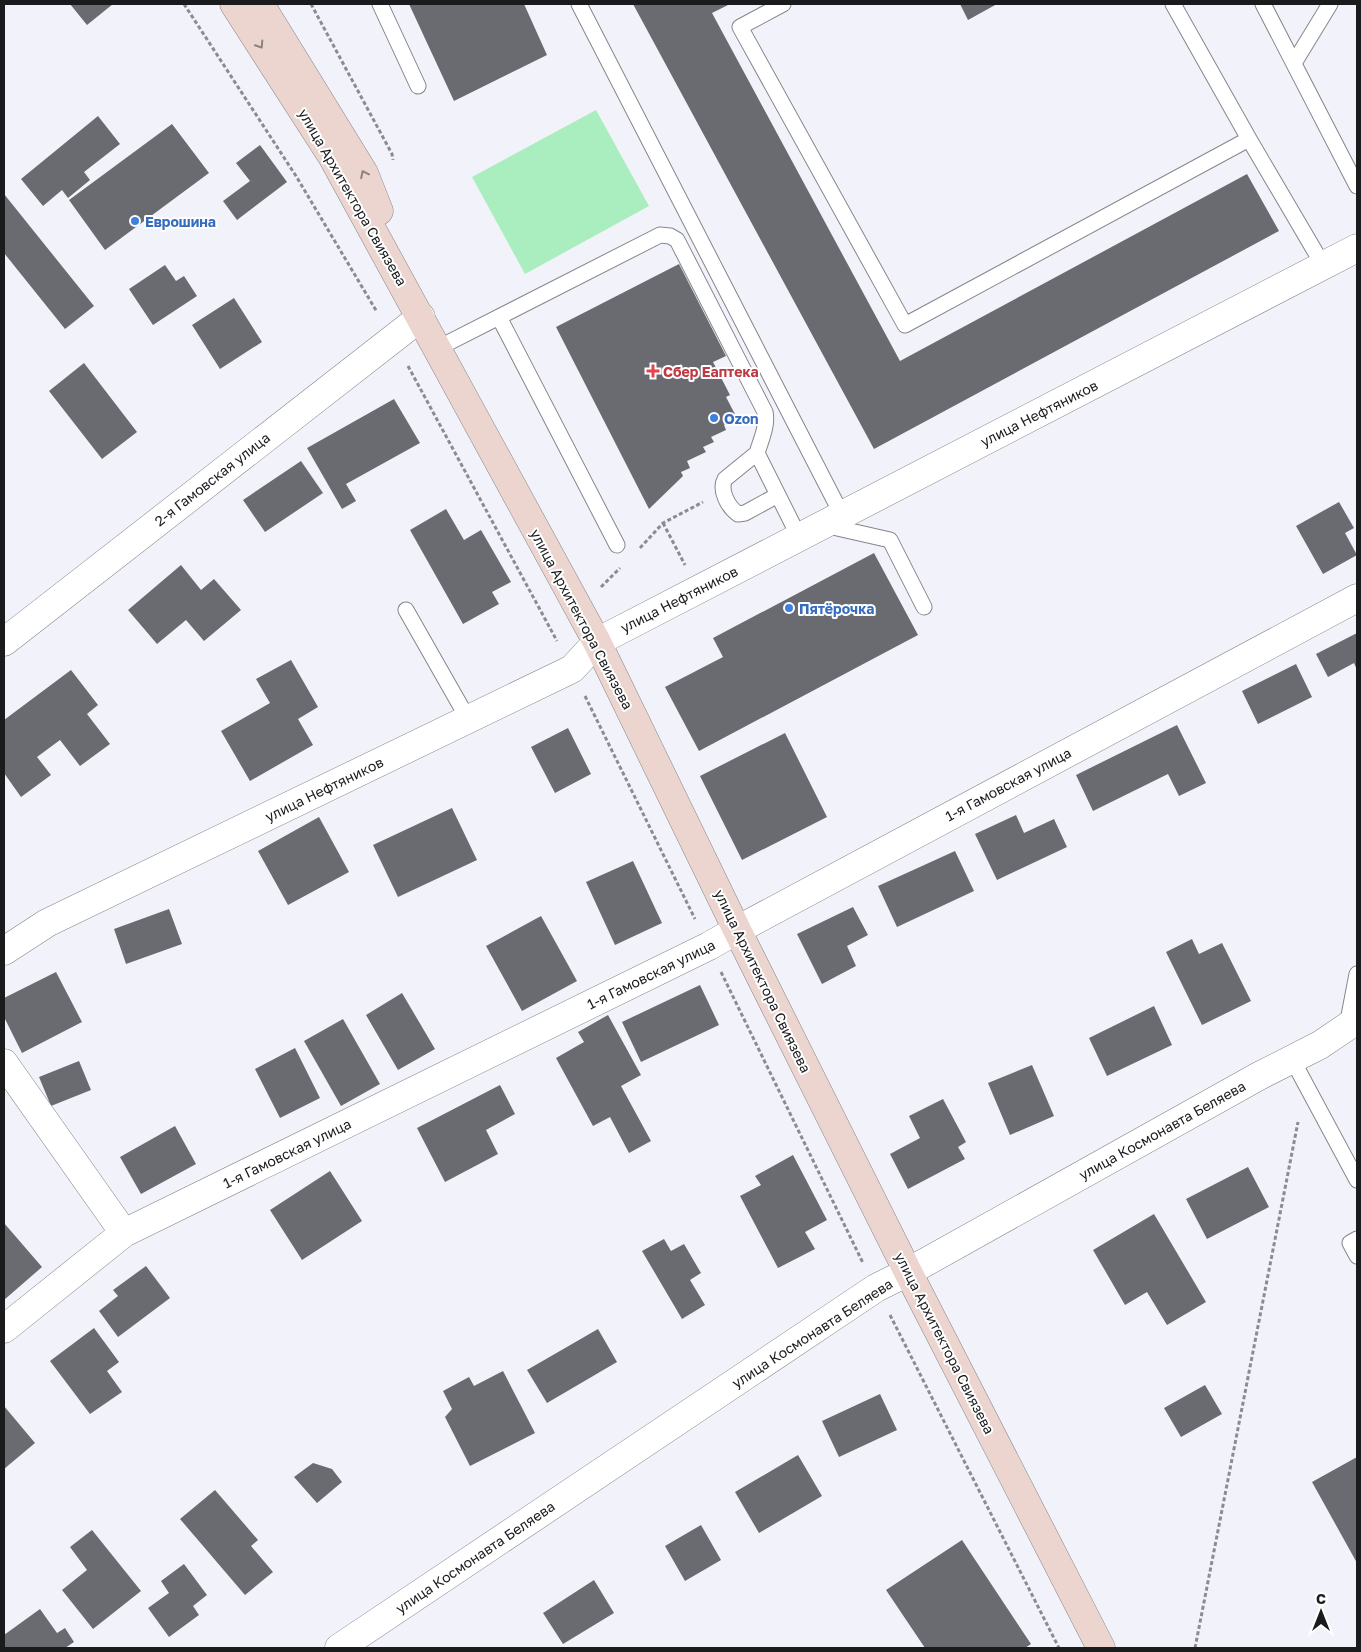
<svg xmlns="http://www.w3.org/2000/svg" width="1361" height="1652" font-family="'Golos Text',sans-serif">
<rect width="100%" height="100%" fill="#f2f3fa"/>
<path fill="#aaedbf" d="M596,110L649,206L525,274L472,177Z"/>
<path fill="#6a6b71" d="M70,4H113L87,25Z
M409,4H524L547,55L454,101Z
M633,4H730L712,13L900,361L1247,174L1279,231L874,449Z
M960,4H997L968,20Z
M98,116L120,144L84,172L90,180L68,198L62,190L43,206L21,179Z
M172,124L209,173L105,250L69,200Z
M260,145L287,182L237,220L223,201L250,181L236,163Z
M4,194L94,306L65,329L4,253Z
M679,264L726,356L713,362L730,395L726,397L737,418L724,425L726,430L711,437L714,442L703,447L706,452L687,461L690,468L681,472L683,476L649,509L556,327Z
M165,265L176,281L184,276L197,296L153,325L129,289Z
M234,298L262,342L220,369L192,325Z
M84,363L137,432L102,459L49,391Z
M394,399L420,443L346,484L356,501L342,509L307,448Z
M301,461L323,493L265,532L243,500Z
M1339,502L1354,528L1345,533L1357,555L1323,574L1296,526Z
M446,509L464,540L481,530L511,582L492,592L499,604L463,624L410,530Z
M874,553L918,635L699,751L665,687L723,657L713,638Z
M181,565L201,590L214,579L241,610L204,641L186,620L157,644L128,610Z
M1357,633V670L1354,663L1328,677L1316,654Z
M291,660L318,707L298,719L313,745L250,781L221,731L270,703L256,679Z
M1296,664L1312,697L1258,724L1242,691Z
M71,670L98,705L87,714L110,744L80,766L60,740L37,757L51,775L21,797L4,773V720Z
M1177,725L1206,783L1179,796L1168,774L1093,811L1076,775Z
M568,728L591,774L555,793L531,747Z
M785,733L827,817L742,860L700,776Z
M452,808L477,860L398,897L373,845Z
M1016,815L1024,833L1054,819L1067,847L997,880L975,834Z
M319,817L349,872L288,905L258,851Z
M955,851L974,891L897,927L878,886Z
M633,861L662,923L615,945L586,882Z
M853,907L868,935L847,946L856,966L822,984L797,934Z
M169,909L182,944L126,964L114,929Z
M541,916L577,981L522,1011L486,946Z
M1192,939L1199,954L1222,943L1251,1001L1202,1025L1166,952Z
M56,972L82,1022L22,1053L4,1017V998Z
M700,985L719,1025L641,1062L622,1022Z
M402,993L435,1049L398,1070L366,1015Z
M1154,1006L1172,1045L1107,1076L1089,1038Z
M608,1015L641,1075L621,1086L651,1141L629,1153L610,1117L593,1126L556,1058L584,1042L578,1032Z
M343,1019L380,1084L341,1106L304,1041Z
M295,1048L320,1098L280,1118L255,1069Z
M79,1061L91,1090L51,1106L39,1077Z
M1032,1065L1054,1116L1010,1135L988,1083Z
M500,1085L515,1114L486,1130L498,1154L445,1182L417,1128Z
M943,1099L966,1142L958,1147L965,1159L908,1189L890,1154L920,1138L909,1116Z
M175,1126L196,1164L141,1194L120,1157Z
M793,1155L827,1220L805,1232L815,1249L778,1268L740,1196L761,1185L755,1176Z
M1248,1167L1269,1207L1207,1239L1186,1199Z
M330,1171L362,1221L302,1260L270,1210Z
M1154,1214L1206,1302L1167,1325L1147,1292L1125,1305L1093,1250Z
M4,1223L42,1267L4,1300Z
M664,1239L671,1251L684,1244L701,1273L690,1280L705,1305L682,1319L642,1251Z
M146,1266L170,1298L118,1337L99,1311L118,1296L113,1290Z
M94,1328L119,1362L107,1371L122,1392L90,1414L50,1361Z
M598,1329L617,1362L547,1403L527,1370Z
M503,1371L535,1433L470,1466L445,1417L452,1409L443,1391L469,1377L474,1386Z
M1205,1385L1222,1414L1181,1437L1164,1408Z
M880,1394L897,1430L839,1457L822,1421Z
M4,1406L35,1443L4,1469Z
M798,1455L822,1496L759,1533L735,1492Z
M1357,1457V1563L1312,1482Z
M313,1463L332,1469L342,1482L317,1503L294,1477Z
M215,1490L258,1540L251,1546L273,1572L245,1595L180,1519Z
M701,1525L721,1560L685,1581L665,1546Z
M92,1530L141,1591L93,1629L62,1590L87,1570L70,1547Z
M962,1540L1031,1644L1025,1648H925L886,1590Z
M184,1564L207,1595L193,1606L199,1615L169,1637L148,1608L169,1593L161,1581Z
M594,1580L614,1613L563,1644L543,1613Z
M40,1609L57,1633L65,1628L74,1642L65,1648H4V1635Z"/>
<g fill="none" stroke-linecap="round" stroke-linejoin="round">
<g stroke="#85868c" stroke-width="17">
<path id="service" d="M380,4L418,86
M579,4L842,515
M783,4L740,27L905,325L1249,139
M1173,4L1249,139L1323,265
M1263,4L1357,186
M1294,63L1330,4
M499,317L617,545
M438,348L660,235L670,236L677,240L765,412C768,425 761,440 757,453L799,537
M757,453L725,479C719,490 728,507 738,514L745,513L778,495
M824,525L890,540L924,607
M406,610L468,719
M1347,1026L1357,974
M1292,1059L1357,1180
M1357,1239L1350,1243L1357,1256"/>
</g>
<g stroke="#85868c" stroke-width="29">
<path id="minor" d="M4,642L421,317
M4,951L47,923L572,669L597,642L1357,248
M4,1063L124,1233
M4,1329L124,1233L709,946L737,930L1357,598
M339,1648L876,1288L908,1272L1259,1076L1320,1045L1357,1020"/>
</g>
<g stroke="#85868c" stroke-width="29">
<path id="secondary" d="M234,4L333,158L597,642L737,930L908,1272L1101,1648
M260,4L364,173L379,211"/>
</g>
<path stroke="#8b8c91" stroke-width="3" stroke-dasharray="4 2.5" stroke-linecap="butt" d="M184,4L296,176L377,312
M311,4L392,154L393,160
M408,366L557,641
M663,523L685,565
M640,548L663,523L703,502
M601,587L620,568
M585,696L695,919
M721,972L863,1263
M890,1315L1059,1648
M1195,1648L1298,1122"/>
<use href="#service" stroke="#fff" stroke-width="15"/>
<use href="#minor" stroke="#fff" stroke-width="28"/>
<use href="#secondary" stroke="#ebd5ce" stroke-width="28"/>
</g>
<defs><path id="oneway-chevron" d="M-2-3.5L2.5 0L-2 3.5" fill="none" stroke-width="1.6" stroke-linecap="round" stroke-linejoin="round" transform="scale(1.25)"/></defs>
<g stroke="#8d817e">
<use href="#oneway-chevron" transform="translate(260 45) rotate(57)"/>
<use href="#oneway-chevron" transform="translate(364 174) rotate(-116)"/>
</g>
<g fill="#3f7fe0" stroke="#fff" stroke-width="2">
<circle cx="135" cy="221" r="5"/>
<circle cx="714" cy="418" r="5"/>
<circle cx="789" cy="608" r="5"/>
</g>
<path fill="#e0444e" stroke="#fff" stroke-width="2" d="M650.5 363.5h5v5h5v5h-5v5h-5v-5h-5v-5h5z"/>
<g text-anchor="middle" dominant-baseline="central" stroke-width="4" stroke-linejoin="round" paint-order="stroke">
<g font-size="14" fill="#1a1b1d" stroke="#fff">
<text transform="translate(353 197) rotate(60)">улица Архитектора Свиязева</text>
<text transform="translate(1039 413) rotate(-27)">улица Нефтяников</text>
<text transform="translate(212 479) rotate(-38)">2-я Гамовская улица</text>
<text transform="translate(679 599) rotate(-27)">улица Нефтяников</text>
<text transform="translate(582 619) rotate(62)">улица Архитектора Свиязева</text>
<text transform="translate(1008 784) rotate(-28)">1-я Гамовская улица</text>
<text transform="translate(324 789) rotate(-26)">улица Нефтяников</text>
<text transform="translate(651 974) rotate(-26)">1-я Гамовская улица</text>
<text transform="translate(763 981) rotate(64)">улица Архитектора Свиязева</text>
<text transform="translate(1162 1130) rotate(-29)">улица Космонавта Беляева</text>
<text transform="translate(287 1153) rotate(-26)">1-я Гамовская улица</text>
<text transform="translate(812 1333) rotate(-33)">улица Космонавта Беляева</text>
<text transform="translate(945 1343) rotate(63)">улица Архитектора Свиязева</text>
<text transform="translate(475 1557) rotate(-34)">улица Космонавта Беляева</text>
</g>
<g font-size="14" font-weight="bold" fill="#366cbe" stroke="#fff" text-anchor="start">
<text x="145" y="221">Еврошина</text>
<text x="724" y="418">Ozon</text>
<text x="799" y="608">Пятёрочка</text>
</g>
<g font-size="14" font-weight="bold" fill="#be3a42" stroke="#fff" text-anchor="start">
<text x="663" y="371">Сбер Еаптека</text>
</g>
</g>
<rect width="1361" height="1652" fill="none" stroke="#1a1b1d" stroke-width="10"/>
<g transform="translate(1321 1612)" stroke="#ffffff" stroke-width="4" paint-order="stroke">
<path d="M0-4L9 19L0 12L-9 19Z" fill="#1a1b1d"/>
<text y="-8" font-size="14" font-weight="bold" text-anchor="middle" fill="#1a1b1d">С</text>
</g>
</svg>
